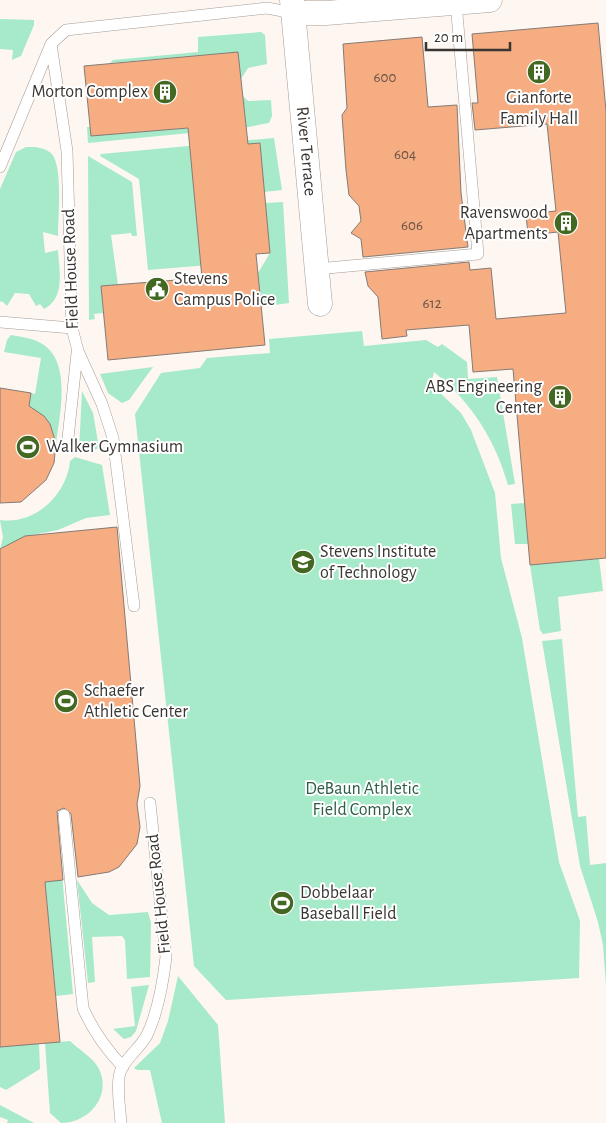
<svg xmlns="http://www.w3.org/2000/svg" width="606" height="1123" font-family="'Alegreya Sans',sans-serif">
<rect width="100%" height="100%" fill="#fef6f1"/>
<path fill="#a6eaca" d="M0,19L34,20V25L21,56L12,60L13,50L0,49Z
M261,32L265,35L267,64L248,68L241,79L238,52L110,63L113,60L198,52V37Z
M243,96L248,101L271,100L272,116L269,123L237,129L246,123Z
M220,126V130L88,143L87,127H90L92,135Z
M274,138L282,190L264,192L260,143L238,145V141Z
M221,143L190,149L200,258L234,263L148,270L139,179L100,156L101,154Z
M26,147C35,147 45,147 52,154C63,168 58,217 58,236L43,232L45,253L58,250C59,270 66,298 44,309L40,304L36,306L29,294L15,293L7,306L2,301L0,302V189L16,152Z
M88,156L132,182L137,236H132L131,233L111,235L118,285L101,286L103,313L94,314L95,319L89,320Z
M283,202L289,303L261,307L258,273L270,253L265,203Z
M362,331L364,346L426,340L438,347L442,344L467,362L468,379L497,377L515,484L508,485C495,439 471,402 434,372L431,384L461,413L471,430L495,493L501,558L522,638L559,862L580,921L579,978L226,1000L194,966L135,414L161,373L200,368L207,358L270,353L269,339Z
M11,335C22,337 34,338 44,345C71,364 60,414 56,443C52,425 46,416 29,407L31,393L35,394L41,358L4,352L7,340Z
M153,367L129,400L122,403L108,393L100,374Z
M82,391L93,413L99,448L87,453L79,451Z
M75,457L102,465L110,515L86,518L58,530L32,535L0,550L3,537L0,520C36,525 67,494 70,461Z
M525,503L528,544H515L511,504Z
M599,558L603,591L558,597L561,631L543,634L540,630L530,565Z
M562,639L578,817L586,816L590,865L606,863V986L603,945L598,922L580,866L542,641Z
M38,807L56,810L73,994L56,996Z
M77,880L92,903L109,915L148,912L151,923L150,977L127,979L125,940L122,936L92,937L95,982L88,983Z
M178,976L218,1025L225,1123H162L150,1070H137L134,1068L160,1043L168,1021Z
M149,985L136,1031L131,1037L124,1039L113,1029L135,1026L131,987Z
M70,1041C78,1049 94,1058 99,1069C112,1096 89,1123 61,1123L50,1113L45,1043Z
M39,1043L40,1069L6,1090L0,1087V1047Z
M0,1105L34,1123H7L8,1120L0,1117Z"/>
<path fill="#f6ad81" stroke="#847b76" d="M598,23L606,111V558L530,565L513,369L473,372L469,325L406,330L407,336L382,339L378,297L368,286L365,272L469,262L470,270L491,268L496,319L566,313L558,232L528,235L526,214L556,211L547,124L475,130L472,103H478L472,34Z
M422,37L428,107L457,105L461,193L468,247L363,257L361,239L351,233L361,221L359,206L349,195L346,170L342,115L347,108L343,44Z
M238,52L248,144L260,143L270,253L256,254L265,345L108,360L101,286L202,278L188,128L91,136L84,66Z
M0,388L31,393L29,406L44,416L50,424L56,443L54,463L46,480L21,502L0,503Z
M117,527L140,786L137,804L140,827L137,844L119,867L109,872L78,877L71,814L64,808L57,811L63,880L45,882L60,1042L0,1047V549L25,536Z"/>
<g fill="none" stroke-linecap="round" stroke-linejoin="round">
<g stroke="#a59c96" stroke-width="12">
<path id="service" d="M51,44L67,151L72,328L78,351L102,404L113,438L134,606
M0,167L51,44L66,30L267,8L293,13
M317,269L478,254L456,3
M0,322L72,328
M68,438L77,353
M64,815L83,1008C93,1031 106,1049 123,1067
M121,1123C120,1109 117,1091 119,1077C121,1061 140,1049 147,1035C158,1012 163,983 166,957L150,803"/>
</g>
<g stroke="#a59c96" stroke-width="25">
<g id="minor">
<path id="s1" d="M292,0L320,304"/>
<path d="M293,13H326L490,0"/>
</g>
</g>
<use href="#service" stroke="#fff" stroke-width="11"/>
<use href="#minor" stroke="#fff" stroke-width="24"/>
</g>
<defs>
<g id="building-disc" transform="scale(1.25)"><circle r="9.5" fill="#436822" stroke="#fff"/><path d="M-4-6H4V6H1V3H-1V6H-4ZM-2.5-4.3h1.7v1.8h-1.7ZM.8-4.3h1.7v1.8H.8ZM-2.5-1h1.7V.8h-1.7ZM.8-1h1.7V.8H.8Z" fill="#fff"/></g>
<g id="civic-disc" transform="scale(1.25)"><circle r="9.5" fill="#436822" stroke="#fff"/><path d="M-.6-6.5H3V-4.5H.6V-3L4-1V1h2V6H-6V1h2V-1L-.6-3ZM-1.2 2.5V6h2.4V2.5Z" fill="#fff"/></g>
<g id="stadium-disc" transform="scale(1.25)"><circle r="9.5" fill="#436822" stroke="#fff"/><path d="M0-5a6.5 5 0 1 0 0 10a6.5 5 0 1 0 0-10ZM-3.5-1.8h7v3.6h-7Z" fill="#fff"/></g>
<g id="university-disc" transform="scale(1.25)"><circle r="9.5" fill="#436822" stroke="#fff"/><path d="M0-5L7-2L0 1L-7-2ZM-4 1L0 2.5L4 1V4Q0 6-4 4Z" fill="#fff"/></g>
</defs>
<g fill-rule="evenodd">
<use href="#building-disc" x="539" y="72"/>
<use href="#building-disc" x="165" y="92"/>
<use href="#building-disc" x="566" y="223"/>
<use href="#civic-disc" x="157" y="289"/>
<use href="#building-disc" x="560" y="397"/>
<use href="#stadium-disc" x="28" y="447"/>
<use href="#university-disc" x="303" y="562"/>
<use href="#stadium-disc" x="66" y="701"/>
<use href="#stadium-disc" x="282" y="903"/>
</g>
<g text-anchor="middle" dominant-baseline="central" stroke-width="4" stroke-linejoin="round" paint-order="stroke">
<g font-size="15" fill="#685346">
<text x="385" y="77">600</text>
<text x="405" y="154">604</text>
<text x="412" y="225">606</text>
<text x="432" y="303">612</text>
</g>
<g font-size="18" fill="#383532" stroke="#fff" text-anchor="start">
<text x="148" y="92" text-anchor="end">Morton Complex</text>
<text x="539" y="98" text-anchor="middle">Gianforte<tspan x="539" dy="21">Family Hall</tspan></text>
<text x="548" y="213" text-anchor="end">Ravenswood<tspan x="548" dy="21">Apartments</tspan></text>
<text x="174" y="279">Stevens<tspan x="174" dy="21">Campus Police</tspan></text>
<text x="542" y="387" text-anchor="end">ABS Engineering<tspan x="542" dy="21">Center</tspan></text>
<text x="46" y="447">Walker Gymnasium</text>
<text x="320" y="552">Stevens Institute<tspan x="320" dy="21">of Technology</tspan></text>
<text x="84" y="691">Schaefer<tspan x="84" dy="21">Athletic Center</tspan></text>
<text x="300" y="893">Dobbelaar<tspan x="300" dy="21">Baseball Field</tspan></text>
</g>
<g font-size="18" fill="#383532" stroke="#fff">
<text stroke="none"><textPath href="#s1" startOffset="152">River Terrace</textPath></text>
<text transform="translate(71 269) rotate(-92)">Field House Road</text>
<text transform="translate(159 894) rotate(-96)">Field House Road</text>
</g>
<g font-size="18" fill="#2d5d48" stroke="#fff">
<text x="362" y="789">DeBaun Athletic<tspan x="362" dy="21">Field Complex</tspan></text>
</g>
</g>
<path d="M426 42v8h84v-8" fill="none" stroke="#383532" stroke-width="2.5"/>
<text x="434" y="42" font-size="15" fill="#383532" stroke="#ffffff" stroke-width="4" paint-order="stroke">20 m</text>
</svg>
